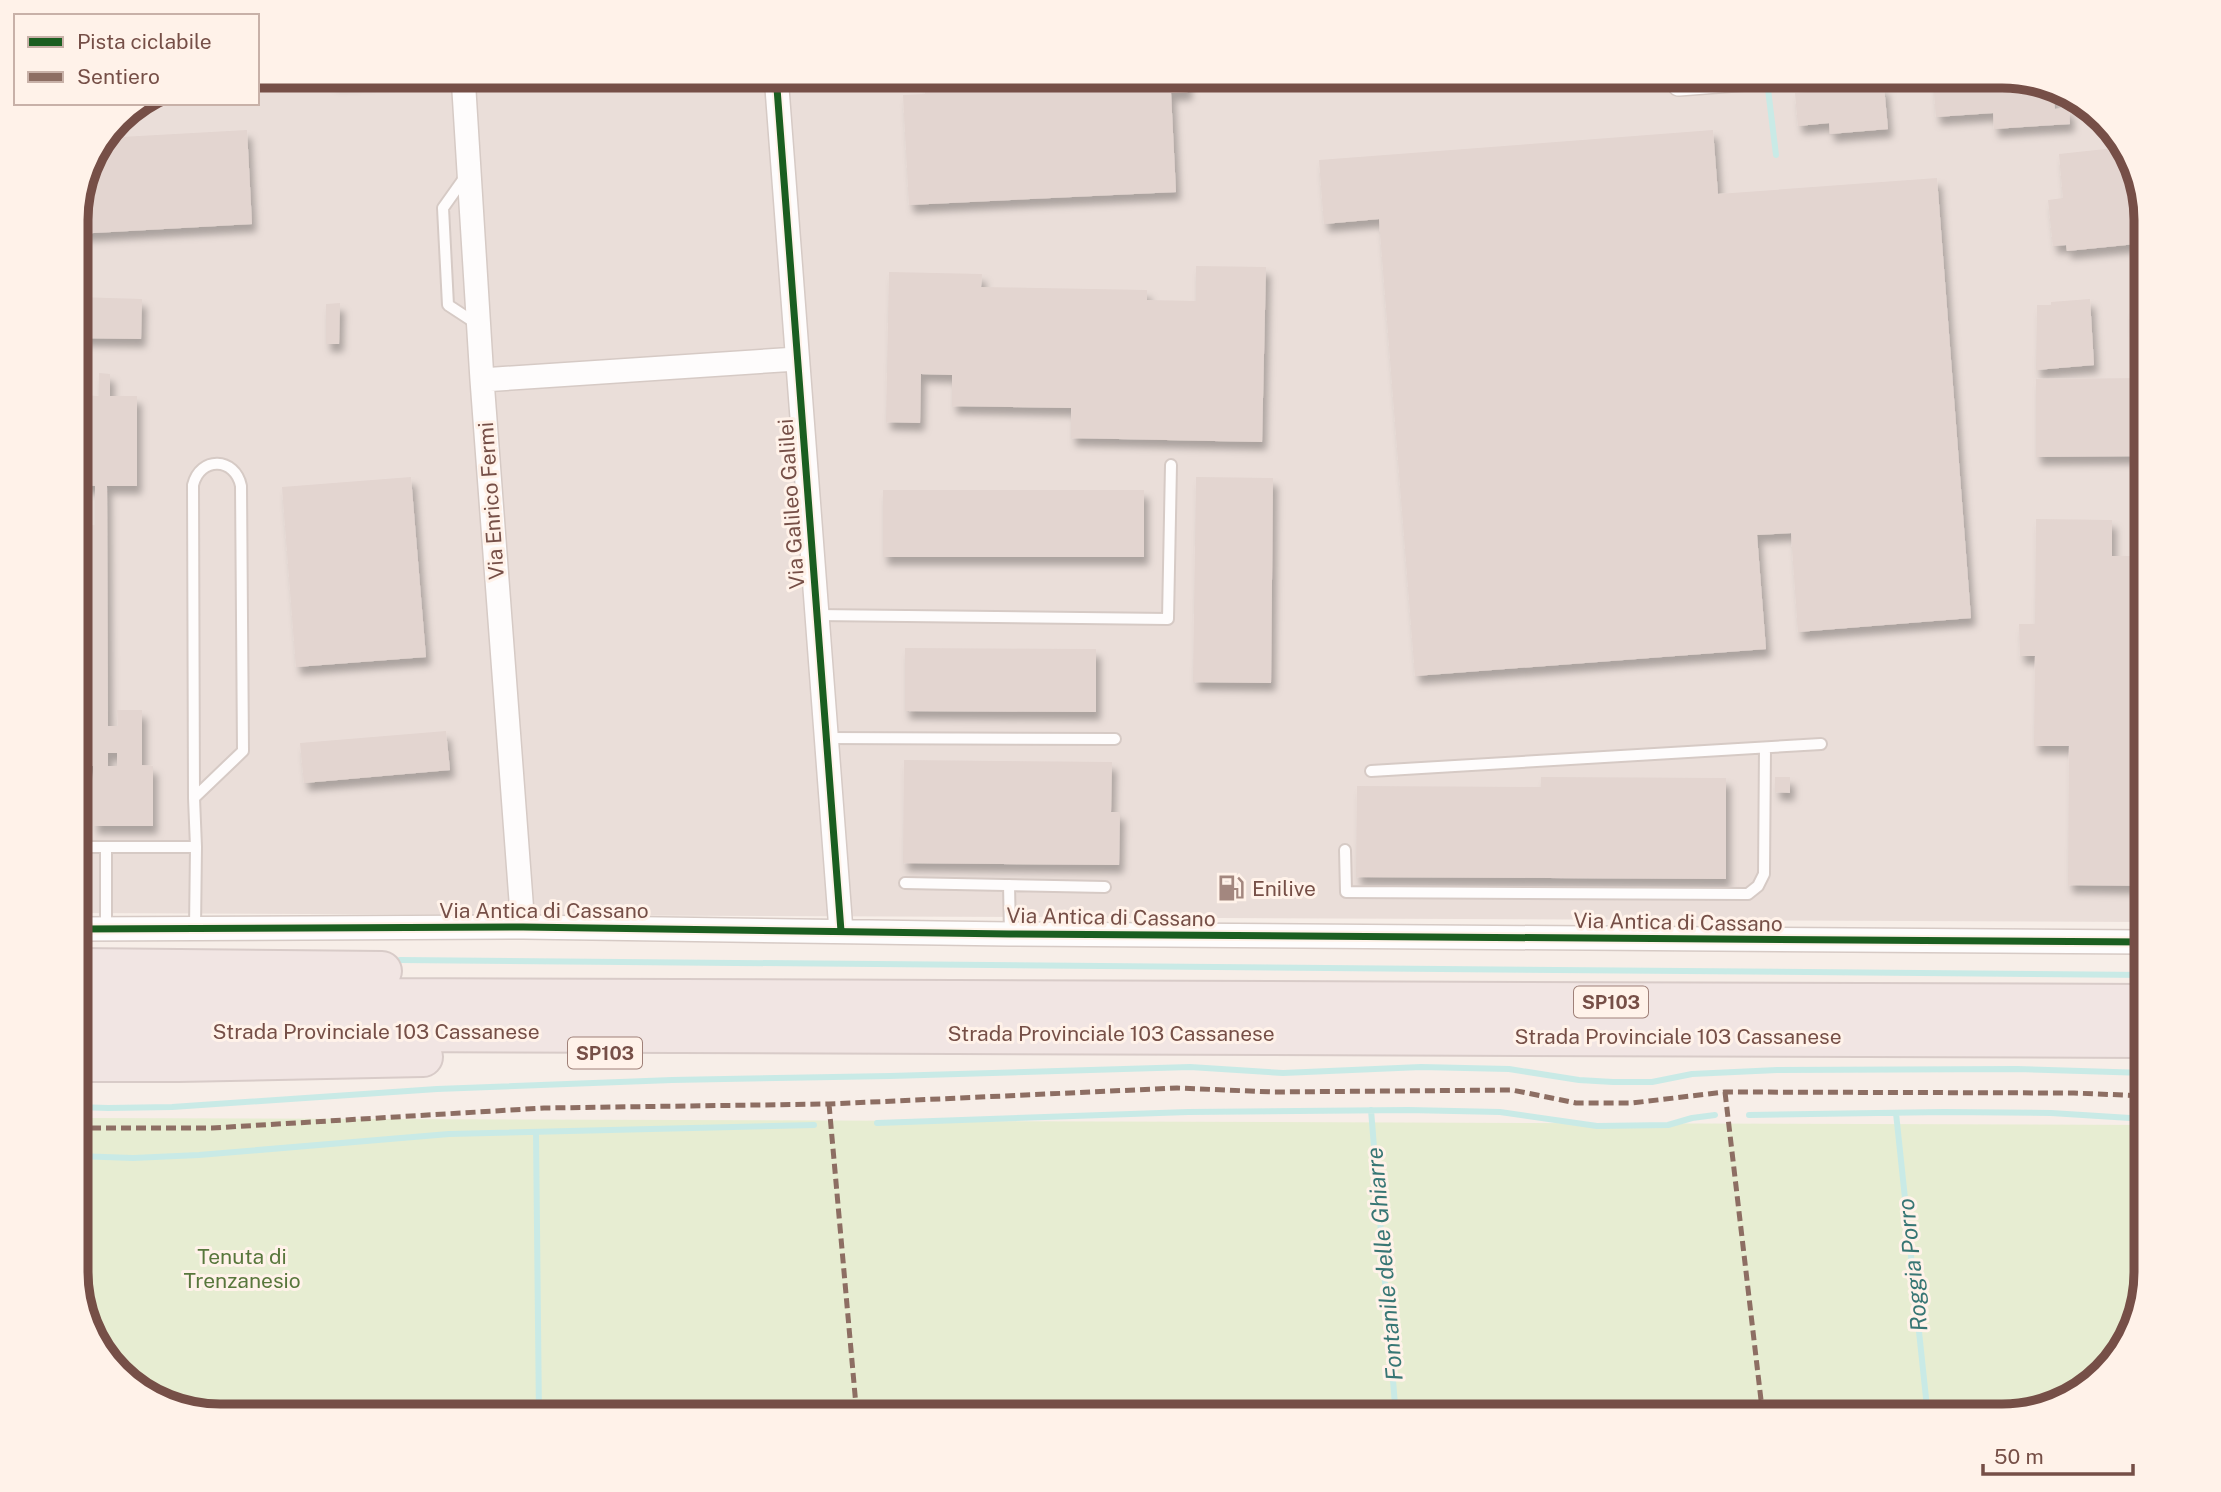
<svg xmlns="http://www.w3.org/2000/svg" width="2221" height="1492" font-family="'Public Sans',sans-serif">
<defs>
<filter id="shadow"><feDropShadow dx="4.5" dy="8" stdDeviation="3.5" flood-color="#0004"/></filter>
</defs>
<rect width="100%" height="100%" fill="#f7eee8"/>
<path fill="#eaded9" d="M257,75H2002L2082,100L2131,155L2146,219V922L76,913V210L90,156L118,117L139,103H257Z"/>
<path fill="#e7edd2" d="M76,1118L2146,1125V1273L2121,1353L2073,1398L2002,1417H219L139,1392L94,1344L76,1282Z"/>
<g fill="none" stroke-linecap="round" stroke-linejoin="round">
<path stroke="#c9eae6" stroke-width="6" d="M1768,89L1776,155
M400,960L2146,975
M76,1107L108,1108L172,1107L437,1089L672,1080L890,1076L1190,1067L1283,1073L1421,1067L1509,1069L1579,1080L1613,1082H1652L1692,1074L1777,1070L2017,1069L2146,1073
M1371,1110L1396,1417
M1896,1113L1928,1417
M1749,1115L1944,1112L2051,1113L2146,1119
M877,1123L1188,1112L1408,1110L1500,1112L1597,1126L1668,1125L1692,1118L1715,1115
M536,1132L539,1417
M76,1156L133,1158L199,1155L449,1134L814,1125"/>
</g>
<path fill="#e3d5d0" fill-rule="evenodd" filter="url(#shadow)" d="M332,75H389V77L333,81Z
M924,75H1187L1188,92L1171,93L1176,192L909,205L903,95L925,94Z
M1985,75H2002L2053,91L2055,109L2069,108L2070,124L1994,129L1993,113L1936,117L1933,79Z
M1884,86L1888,129L1830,134L1829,123L1798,126L1795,93Z
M247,130L252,224L76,234V210L90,156L103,138Z
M1713,130L1718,194L1937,178L1971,618L1798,632L1791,533L1757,535L1766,649L1415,676L1379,219L1324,224L1319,160Z
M2124,147L2131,155L2146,219V243L2067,251L2066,245L2053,246L2048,200L2063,198L2059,154Z
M1196,266L1266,267L1262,442L1071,438V408L952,406V375L921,374L920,423L886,422L889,272L982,274L981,287L1147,290V300L1196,301Z
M76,297L142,299L141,339L76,338Z
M2090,299L2094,365L2036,370L2037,305H2051V302Z
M340,303L339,344H326V304Z
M2146,310V364L2134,365L2130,311Z
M99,373L110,374V396H137V486H107L108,726H118L117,710H142V765L153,766V826H93V766H76V526L95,525V486L76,485V395L99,396ZM108,753H117V766H108Z
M2146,378V396H2136L2135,420H2146V456L2036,457V379Z
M411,477L426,657L296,667L282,487Z
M1196,477L1273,478L1271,683L1193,682Z
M883,490H1144V557H883Z
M2036,519L2112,520V556H2131L2130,630H2146V886L2068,885L2069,746H2034L2035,656H2020L2019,624H2035Z
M905,648L1096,649V712L905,711Z
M446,731L450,770L304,783L300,743Z
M904,760L1112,762L1111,812H1120L1119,865L903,863Z
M1541,777L1726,778V879L1356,877L1357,786L1541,787Z
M1775,777H1790V793L1775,792Z"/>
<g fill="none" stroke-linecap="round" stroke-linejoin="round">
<g stroke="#d6cac5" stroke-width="14">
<path id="lane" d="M465,177L443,208L448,305L477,324
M817,615L1168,619L1171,465
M826,738L1115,739
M1371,771L1821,744
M76,847H196L194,798L193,485C200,456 235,457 241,486L243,751L194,798
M1345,850L1346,892L1748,894L1758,886L1764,874L1765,748
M905,883L1105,887
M1009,885L1010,934
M195,928L196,847
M106,929V847"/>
</g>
<g stroke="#d6cac5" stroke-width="26">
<path id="street" d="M463,75L482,380L523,927
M776,75L841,931
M1679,75V84L1797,75
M482,380L797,359
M76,929L523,927L1010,934L2146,942"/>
</g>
<g stroke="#d8cbc8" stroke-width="42">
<path id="highway" d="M76,968L382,971
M76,997L2146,1004
M76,1031L2146,1038
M76,1062H178L423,1057"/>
</g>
<use href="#lane" stroke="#fefcfc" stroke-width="10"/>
<use href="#street" stroke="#fefcfc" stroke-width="23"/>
<use href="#highway" stroke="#f1e5e3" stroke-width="38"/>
<path stroke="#8d6e63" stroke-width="5" stroke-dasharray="10 5" stroke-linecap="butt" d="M1725,1092L1763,1417
M829,1104L857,1417
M76,1128H212L544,1108L829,1104L1177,1088L1273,1092L1512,1090L1576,1103H1632L1725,1092L2074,1093L2146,1096"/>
<g stroke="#fff2e9" stroke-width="11">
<path id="cycleway" d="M776,75L841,931
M76,929L523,927L1010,934L2146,942"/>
</g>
<use href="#cycleway" stroke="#1b5e20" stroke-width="7"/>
</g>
<defs>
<g id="fuel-bare" transform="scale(2.1)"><path d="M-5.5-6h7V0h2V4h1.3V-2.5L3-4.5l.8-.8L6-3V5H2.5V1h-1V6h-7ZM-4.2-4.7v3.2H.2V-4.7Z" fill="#a3877f" stroke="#fff2e9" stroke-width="2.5" paint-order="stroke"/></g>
</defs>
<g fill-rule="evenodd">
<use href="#fuel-bare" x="1231" y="888"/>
</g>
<g text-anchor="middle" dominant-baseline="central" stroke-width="6" stroke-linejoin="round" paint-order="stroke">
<g fill="#fff2e9" stroke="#9f8078" stroke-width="2">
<rect x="1574" y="986.5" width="74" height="31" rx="5"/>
<rect x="568" y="1037.5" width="74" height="31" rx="5"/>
</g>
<g font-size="19" font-weight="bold" fill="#764f47">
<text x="1611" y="1002">SP103</text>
<text x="605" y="1053">SP103</text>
</g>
<g font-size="21" fill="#764f47" stroke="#fff2e9">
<text transform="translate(491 501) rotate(-94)">Via Enrico Fermi</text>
<text transform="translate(791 504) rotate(-94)">Via Galileo Galilei</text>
<text x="544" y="910">Via Antica di Cassano</text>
<text transform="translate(1111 917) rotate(1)">Via Antica di Cassano</text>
<text transform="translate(1678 922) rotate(1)">Via Antica di Cassano</text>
<text x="376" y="1031">Strada Provinciale 103 Cassanese</text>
<text x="1111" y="1033">Strada Provinciale 103 Cassanese</text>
<text x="1678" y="1036">Strada Provinciale 103 Cassanese</text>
</g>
<g font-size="21" fill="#764f47" stroke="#fff2e9" text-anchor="start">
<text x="1252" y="888">Enilive</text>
</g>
<g font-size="21" fill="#58773c" stroke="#fff2e9">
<text x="242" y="1256">Tenuta di<tspan x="242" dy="24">Trenzanesio</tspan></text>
</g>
<g font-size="23" font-style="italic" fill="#377674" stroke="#fff2e9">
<text transform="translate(1384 1264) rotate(-95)">Fontanile delle Ghiarre</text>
<text transform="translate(1912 1265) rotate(-96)">Roggia Porro</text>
</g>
</g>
<path d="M0 0H2221V1492H0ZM220 88H2002A132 132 0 0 1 2134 220V1272A132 132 0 0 1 2002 1404H220A132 132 0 0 1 88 1272V220A132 132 0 0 1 220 88Z" fill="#fff2e9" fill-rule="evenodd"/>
<path fill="none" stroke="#764f47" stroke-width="9" d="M220 88H2002A132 132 0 0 1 2134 220V1272A132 132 0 0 1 2002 1404H220A132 132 0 0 1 88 1272V220A132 132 0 0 1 220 88Z"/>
<rect x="14" y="14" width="245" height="91" fill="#fff2e9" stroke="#c8b1a8" stroke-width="2"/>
<rect x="28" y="37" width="35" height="10" fill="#1b5e20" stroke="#c8b1a8" stroke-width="2"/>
<text x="77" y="49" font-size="21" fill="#764f47">Pista ciclabile</text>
<rect x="28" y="72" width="35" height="10" fill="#8d6e63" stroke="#c8b1a8" stroke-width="2"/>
<text x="77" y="84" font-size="21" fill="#764f47">Sentiero</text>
<path d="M1983 1464v10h150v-10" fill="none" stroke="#764f47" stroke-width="3.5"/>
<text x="1994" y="1464" font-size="21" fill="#764f47" stroke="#fff2e9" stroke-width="5" paint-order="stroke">50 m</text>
</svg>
